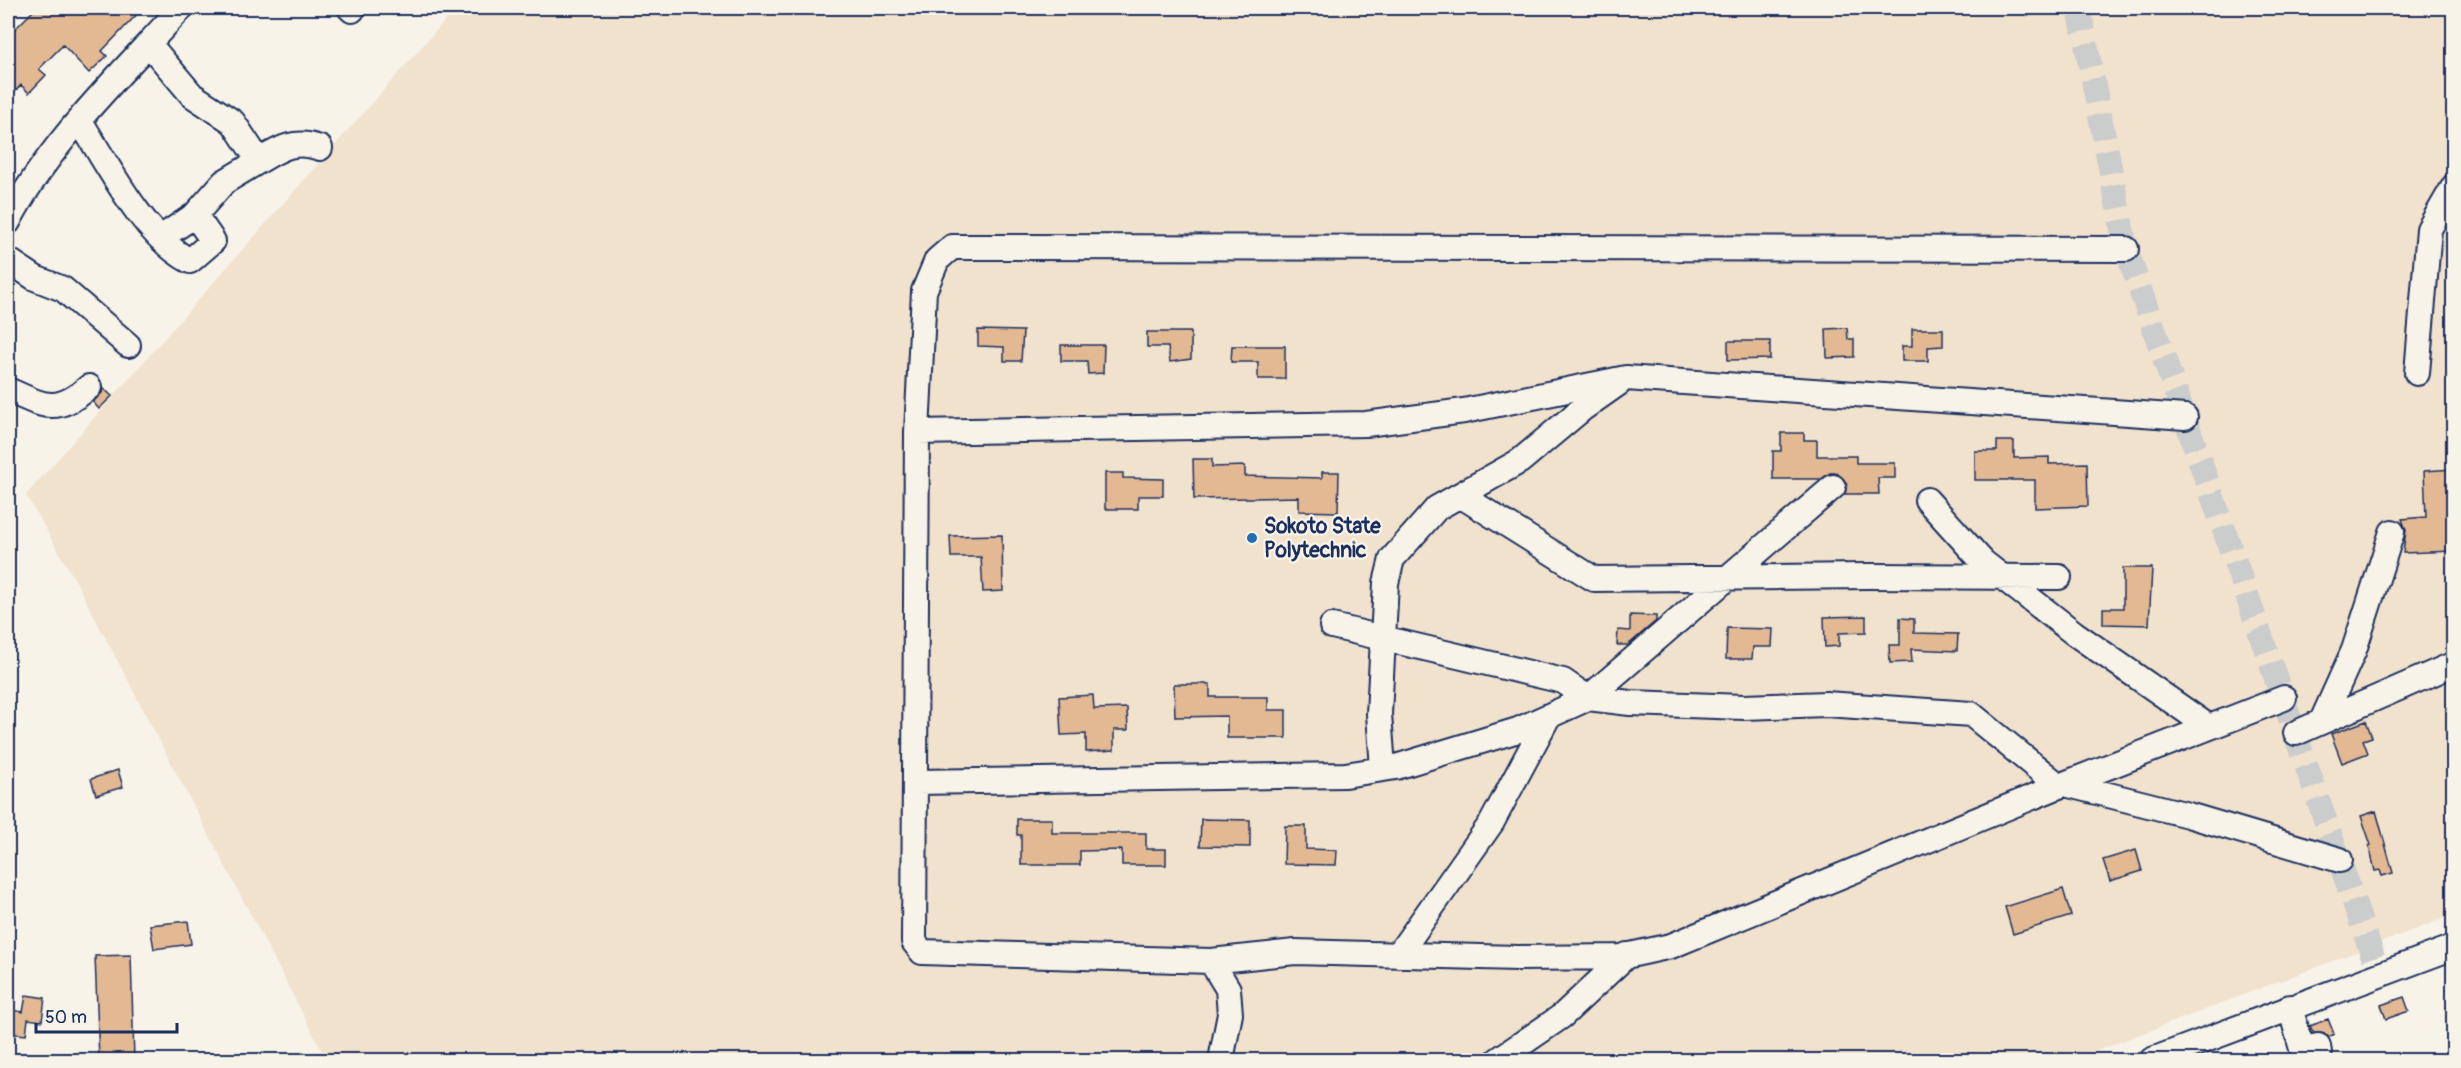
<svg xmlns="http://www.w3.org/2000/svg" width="2461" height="1068" font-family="Pangolin,sans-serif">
<rect width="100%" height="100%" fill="#f7f3e8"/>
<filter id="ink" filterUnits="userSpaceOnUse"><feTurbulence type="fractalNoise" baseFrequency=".0167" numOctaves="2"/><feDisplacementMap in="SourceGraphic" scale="12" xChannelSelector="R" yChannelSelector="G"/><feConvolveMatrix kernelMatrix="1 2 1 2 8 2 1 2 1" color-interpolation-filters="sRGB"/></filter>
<g filter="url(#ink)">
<path fill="#f1e2ce" d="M456,8H2453V915L2073,1060H327L75,580L26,495Z"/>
<path fill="#e3b993" stroke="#1b2f5e" stroke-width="1.5" d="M36,8H143L102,51L107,56L89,73L63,45L39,69L46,75L29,93L21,85L8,99V36Z
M1847,328L1848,339H1854V357L1827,358L1826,329Z
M1912,329H1943V346L1928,347V361H1902V346H1912Z
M978,330L1023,331L1021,361H1004V347L978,346Z
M1147,332H1191V359L1170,362L1168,347H1147Z
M1728,341H1770V359L1728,360Z
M1061,345H1104L1103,373L1088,374L1087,361H1061Z
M1232,346H1285V379H1258V362H1231Z
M103,388L112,396L99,409L93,402L102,393Z
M1781,433H1804V440H1817V456H1856V463H1895V478H1878L1879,494H1845L1847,484L1837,473H1830L1821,479H1773V451H1781Z
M1997,441H2014V458L2049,457V464L2087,463L2088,506L2035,508V480H1975V451H1997Z
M1193,459H1212V467L1245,466V476L1322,478V472H1339L1338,512L1299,511V497L1194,499Z
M2454,469V551L2403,553L2406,530L2402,519L2426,517L2424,471Z
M1105,473H1123V478L1163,479V496H1138V509H1105Z
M1002,535L1003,591L983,592L981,557H951L950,536Z
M2123,568H2152L2149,625L2103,624V608H2123Z
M1630,615L1656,616V621L1628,645H1617L1618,630L1630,631Z
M1866,616V632L1839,633V646L1825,647L1824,617Z
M1900,618L1914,619V633L1958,634L1957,651L1911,649L1912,662L1890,663L1889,645H1900Z
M1727,628L1773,629L1772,647H1753L1752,659H1726Z
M1174,684H1210V697H1268V710H1286V738H1227V716L1175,717Z
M1093,695L1094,709L1127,708L1128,730H1114V750L1086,752V734L1061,735L1059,697Z
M2366,721L2372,737L2363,740L2368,753L2342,763L2331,734Z
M118,770L123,787L96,795L91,779Z
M2376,811L2393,873L2382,876L2380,870L2375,871L2369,846L2371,845L2361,816Z
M1017,819H1052V833H1146V849H1166V865H1122V850L1080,851V865H1021V835H1017Z
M1201,819L1250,820V847L1200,846Z
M1285,826H1306V849L1337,850L1336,865L1284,864Z
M2136,850L2142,871L2110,881L2103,860Z
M2063,889L2071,916L2013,934L2005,907Z
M188,921L191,944L154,949L150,925Z
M131,955L134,1060H99L95,956Z
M26,995L45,998L42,1021L28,1019L26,1035L8,1033L10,1010L23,1012Z
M2404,997L2409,1011L2386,1019L2381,1005Z
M2328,1019L2334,1034L2329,1037L2322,1032H2313L2310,1026Z"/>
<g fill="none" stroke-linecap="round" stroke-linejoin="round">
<path stroke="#cbcccc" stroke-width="24" stroke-dasharray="24 12" stroke-linecap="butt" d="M2079,8L2126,249L2379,974"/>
<g stroke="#1b2f5e" stroke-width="28">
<path id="minor" d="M350,8L352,10
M149,44L192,95L233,122L259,161C281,148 295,139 320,148
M80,121C108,165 143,236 190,261L213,241L195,215
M8,222C50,141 121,75 181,8
M162,237L195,215L224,182L259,161
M2126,249L952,247L937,260L924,291L917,432L914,942L922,952L1211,961L1295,952L1518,958L1621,957L1671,946L2059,786L2284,698
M8,260L35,278L63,289L128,345
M2417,373L2429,229L2454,186
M8,390C44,406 56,415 89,387
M917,432L1366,424L1464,411L1626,378L2185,417
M1460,495L1594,579L1869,576L2059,577
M1927,500L1983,562L2074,633L2209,727
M1332,626L1563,681L1588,698L1833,487
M2322,721L2354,650L2392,532
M2296,733L2454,664
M1383,768L1379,714L1386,583L1392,559L1437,508L1520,461L1582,409L1619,383
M916,782L1345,775L1396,767L1518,730L1588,698L1630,703L1744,707L1826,704L1971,714L2059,786
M2065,784L2188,815L2340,860
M1398,955L1492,822L1548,717
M1211,961L1228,989L1230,1014L1221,1060
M2290,1007L2302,1049L2318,1046L2320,1060
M1498,1060L1562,1016L1627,955
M2152,1060L2454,947"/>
</g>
<use href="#minor" stroke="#f7f3e8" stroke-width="24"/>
</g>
</g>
<circle fill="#1f6fb2" stroke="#f7f3e8" stroke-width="2" cx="1252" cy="538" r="6"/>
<g text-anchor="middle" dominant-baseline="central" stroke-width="4.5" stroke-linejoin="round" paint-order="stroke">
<g font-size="21" font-weight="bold" fill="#1b2f5e" stroke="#f7f3e8" text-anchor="start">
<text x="1264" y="526">Sokoto State<tspan x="1264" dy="24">Polytechnic</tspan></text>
</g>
</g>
<rect width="2461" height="1068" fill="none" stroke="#f7f3e8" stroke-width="30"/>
<rect x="15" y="15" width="2431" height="1038" fill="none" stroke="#1b2f5e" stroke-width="2" filter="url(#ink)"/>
<path d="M36 1023v9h141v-9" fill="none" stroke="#1b2f5e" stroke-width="3"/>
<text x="45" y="1023" font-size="18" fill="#1b2f5e" stroke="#f7f3e8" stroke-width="4.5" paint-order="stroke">50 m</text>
</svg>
